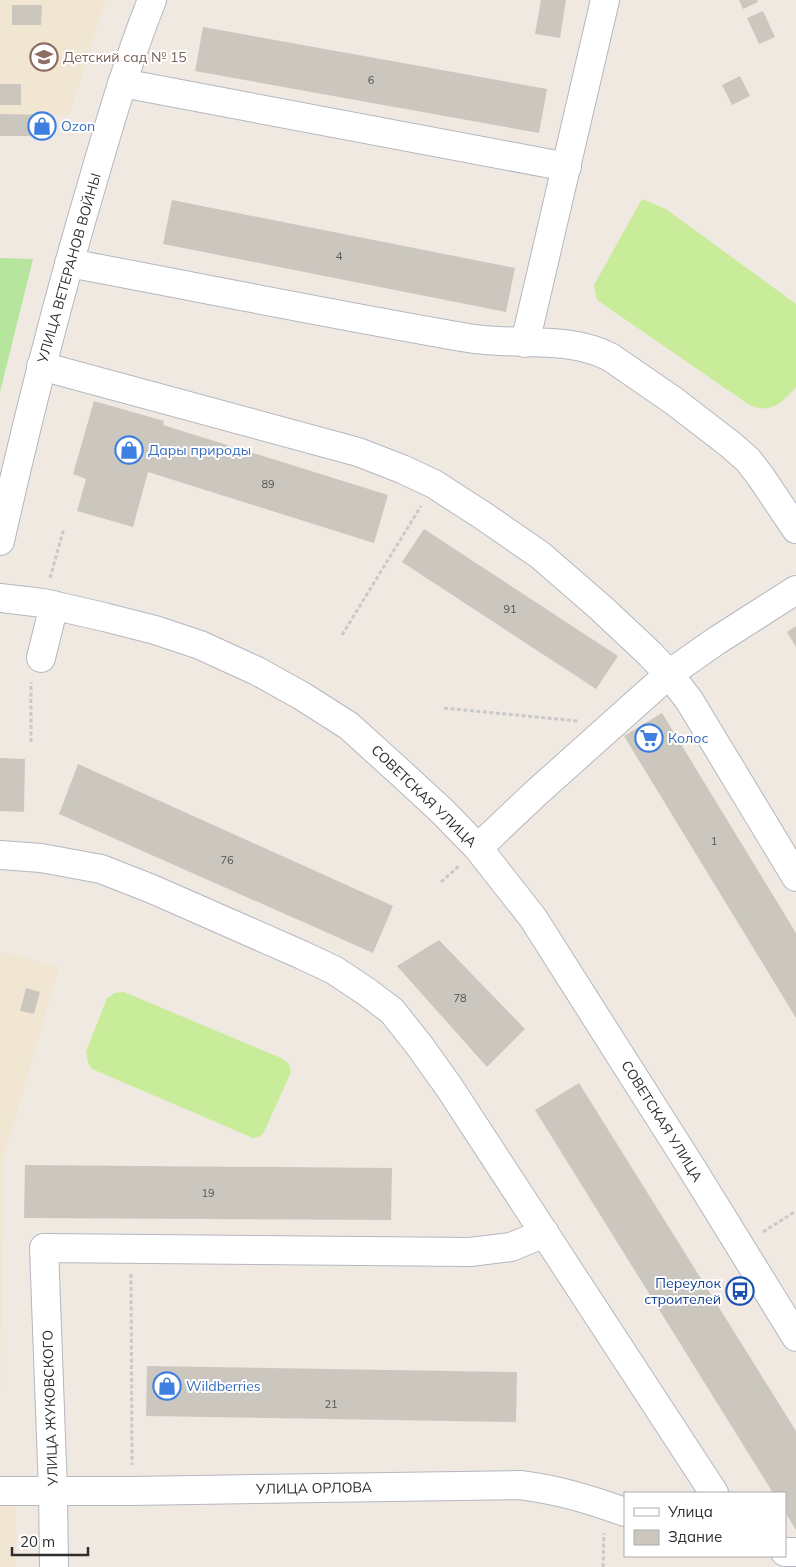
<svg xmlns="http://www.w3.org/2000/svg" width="796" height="1567" font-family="Mulish,sans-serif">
<rect width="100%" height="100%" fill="#efe9e1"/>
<path fill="#f0e6d1" d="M0,0H106L69,115L0,114Z
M0,952L7,953L59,967L4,1156L0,1402Z
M0,1505H16V1567H0Z"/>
<path fill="#b6e59e" d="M0,258L33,259L0,392Z"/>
<path fill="#c9ec9a" d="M642,199L666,209L796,304V387C787,397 776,411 759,408C756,408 751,405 748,404L597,300L594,285Z
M124,992L281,1058L289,1064L291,1072L264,1132L261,1136L253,1138L92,1069L88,1063L86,1052L107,998L115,993Z"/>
<path fill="#cbc7bf" d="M541,0H566L560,38L535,34Z
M739,0H757L758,2L743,9Z
M12,5H42L41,25H12Z
M763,11L775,37L759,44L747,18Z
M203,27L547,89L539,133L195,71Z
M740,76L750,96L732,105L722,85Z
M0,84H21V105H0Z
M0,114L53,115V136H0Z
M172,200L515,268L506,312L163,244Z
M94,401L164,421L163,425L388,495L374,543L148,472L133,527L77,511L86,479L73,474Z
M424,529L618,656L596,689L402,562Z
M796,626V647L787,632Z
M662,713L796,933V1018L624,736Z
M0,758L25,759L24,812L0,811Z
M78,764L393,906L373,953L59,814Z
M439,940L525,1029L487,1067L397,966Z
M26,988L40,992L34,1014L20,1011Z
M579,1083L796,1431V1530L785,1512V1493H773L535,1110Z
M25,1165L392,1168L391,1220L24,1218Z
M147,1366L517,1372L516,1422L146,1416Z"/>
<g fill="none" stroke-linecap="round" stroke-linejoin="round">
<g stroke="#b4b7c1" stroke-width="30">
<path id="minor" d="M122,83L567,167
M69,263C202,288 335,315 468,338C514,346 567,335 610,357L674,401L731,445L748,460L761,477L796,529
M525,343L605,0
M41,366L358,452L402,469L434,484L482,515L540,555L601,608L650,654L669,674L689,700L796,877
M0,541C27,421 57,302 92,184C110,122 128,60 152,0
M0,598L43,603L104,617L155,630L200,645L257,671L302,696L349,726L403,775L443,812L478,848L533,918L693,1170L796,1337
M41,658L54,605
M478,848L536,793L669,674L716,641L796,590
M0,855L41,858L101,869L152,889L302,955L334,970L367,992L392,1011L419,1045L449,1087L714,1493
M0,1491H132L520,1485C559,1490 588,1499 625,1512
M785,1552H796
M54,1567L53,1491L44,1248L470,1252L511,1247L545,1233"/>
</g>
<path stroke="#c9c9c9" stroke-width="3" stroke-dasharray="4 2.5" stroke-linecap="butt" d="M50,578L64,528
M342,635L421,506
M444,708L578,721
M31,742V682
M441,882L459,866
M763,1232L796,1211
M131,1274L132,1465
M603,1567L604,1533"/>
<use href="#minor" stroke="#fff" stroke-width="28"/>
</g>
<defs>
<g id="school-ring" transform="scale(1.4375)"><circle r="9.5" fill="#fff" stroke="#8d6e63" stroke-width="1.5"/><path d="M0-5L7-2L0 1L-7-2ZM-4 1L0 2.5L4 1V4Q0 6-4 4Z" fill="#8d6e63"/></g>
<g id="shop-ring" transform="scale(1.4375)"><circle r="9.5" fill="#fff" stroke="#3f7fe0" stroke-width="1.5"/><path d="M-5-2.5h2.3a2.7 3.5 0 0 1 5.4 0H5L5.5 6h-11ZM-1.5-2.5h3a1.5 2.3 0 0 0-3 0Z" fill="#3f7fe0"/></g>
<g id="supermarket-ring" transform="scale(1.4375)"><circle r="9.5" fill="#fff" stroke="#3f7fe0" stroke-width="1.5"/><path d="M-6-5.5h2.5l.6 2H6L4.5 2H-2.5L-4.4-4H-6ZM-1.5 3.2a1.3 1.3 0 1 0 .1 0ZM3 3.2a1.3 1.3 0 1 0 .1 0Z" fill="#3f7fe0"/></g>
<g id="bus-ring" transform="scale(1.4375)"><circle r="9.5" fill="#fff" stroke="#1a4fb4" stroke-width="1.5"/><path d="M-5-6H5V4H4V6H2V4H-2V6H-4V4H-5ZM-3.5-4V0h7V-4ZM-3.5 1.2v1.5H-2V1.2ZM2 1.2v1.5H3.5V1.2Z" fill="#1a4fb4"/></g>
</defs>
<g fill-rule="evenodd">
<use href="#school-ring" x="44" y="57"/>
<use href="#shop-ring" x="42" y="126"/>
<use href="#shop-ring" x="129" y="450"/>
<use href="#supermarket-ring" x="649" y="738"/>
<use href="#bus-ring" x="740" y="1291"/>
<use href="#shop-ring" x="167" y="1386"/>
</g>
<g text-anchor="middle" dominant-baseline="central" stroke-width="4" stroke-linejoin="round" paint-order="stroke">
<g font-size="11" fill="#555452">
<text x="371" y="80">6</text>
<text x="339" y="256">4</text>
<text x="268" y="484">89</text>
<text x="510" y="609">91</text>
<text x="714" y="841">1</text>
<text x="227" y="860">76</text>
<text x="460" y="998">78</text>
<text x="208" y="1193">19</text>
<text x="331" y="1404">21</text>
</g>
<g font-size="14" fill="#785e54" stroke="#fff" text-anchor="start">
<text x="63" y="57">Детский сад № 15</text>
</g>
<g font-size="14" fill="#366cbe" stroke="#fff" text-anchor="start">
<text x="61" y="126">Ozon</text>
<text x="148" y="450">Дары природы</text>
<text x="668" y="738">Колос</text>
<text x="186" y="1386">Wildberries</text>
</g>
<g font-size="14" fill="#2e2e2e" stroke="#fff">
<text transform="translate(69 268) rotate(-74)">УЛИЦА ВЕТЕРАНОВ ВОЙНЫ</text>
<text transform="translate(424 796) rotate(44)">СОВЕТСКАЯ УЛИЦА</text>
<text transform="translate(662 1121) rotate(58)">СОВЕТСКАЯ УЛИЦА</text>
<text transform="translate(50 1408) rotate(-92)">УЛИЦА ЖУКОВСКОГО</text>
<text transform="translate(314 1488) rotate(-1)">УЛИЦА ОРЛОВА</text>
</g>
<g font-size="14" fill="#164399" stroke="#fff" text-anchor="end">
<text x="721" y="1283">Переулок<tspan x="721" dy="16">строителей</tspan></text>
</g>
</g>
<rect x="624" y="1492" width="162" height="65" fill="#ffffff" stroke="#ababab"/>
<rect x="634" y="1508" width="25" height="8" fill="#ffffff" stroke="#ababab"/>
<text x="668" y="1517" font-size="15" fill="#2e2e2e">Улица</text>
<rect x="634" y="1530" width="25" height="15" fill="#cbc7bf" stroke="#ababab"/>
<text x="668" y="1542" font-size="15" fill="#2e2e2e">Здание</text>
<path d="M12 1547v8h76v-8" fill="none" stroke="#2e2e2e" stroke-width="2.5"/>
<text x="20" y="1547" font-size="15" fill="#2e2e2e" stroke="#ffffff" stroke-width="4" paint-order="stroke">20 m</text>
</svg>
